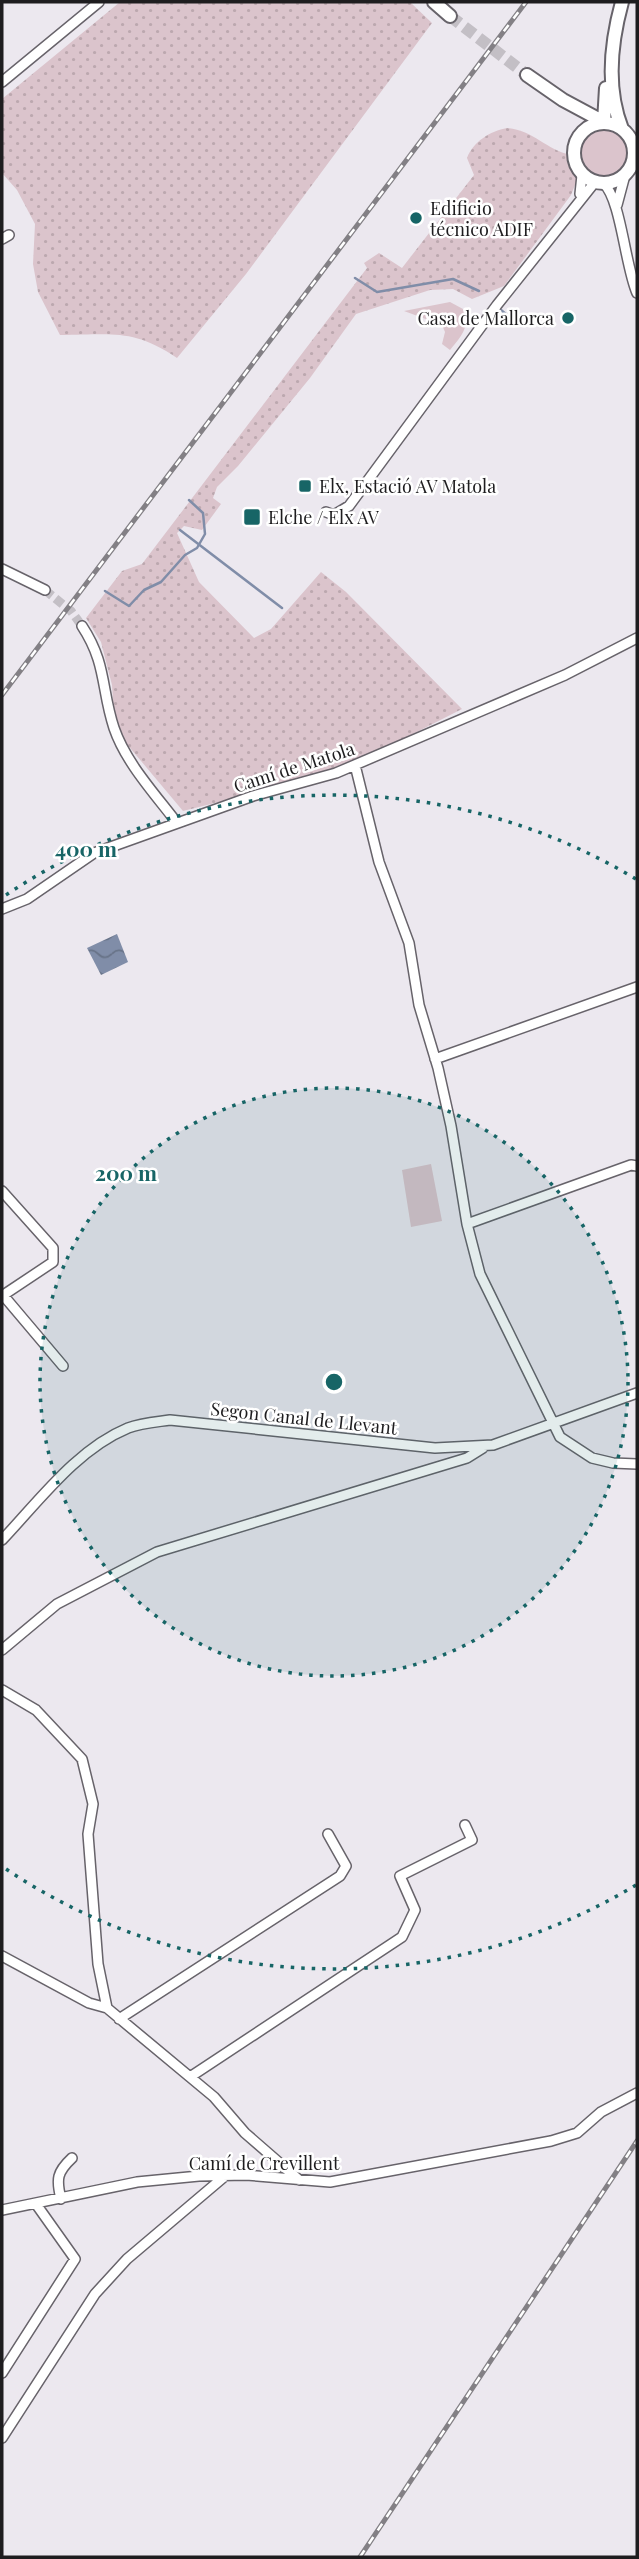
<svg xmlns="http://www.w3.org/2000/svg" width="639" height="2559" font-family="'Playfair Display',serif">
<defs>
<pattern id="grass-dots" width="8" height="8" patternUnits="userSpaceOnUse" patternTransform="scale(1.75)"><rect width="8" height="8" fill="#dbc4cc"/><path d="M2 2h.1M6 6h.1" fill="none" stroke="#bca8af" stroke-width="1.8" stroke-linecap="round"/></pattern>
<pattern id="water-waves" width="16" height="10" patternUnits="userSpaceOnUse" patternTransform="scale(1.75)"><rect width="16" height="10" fill="#808da8"/><path d="M0 5q4-4 8 0t8 0" fill="none" stroke="#687388"/></pattern>
</defs>
<rect width="100%" height="100%" fill="#ece8ef"/>
<path fill="url(#grass-dots)" d="M120,2H410L432,23L246,274L177,358C133,328 111,335 60,335L38,292L33,264L35,224L17,190L2,173V99Z
M507,128C533,130 546,150 571,155L579,175L571,195L504,286L472,299L453,289L430,290L356,314L310,378L238,466L217,487L213,498L221,504L202,530L184,526L177,533L199,582L254,638L271,629L321,572L346,592L462,709L336,773L183,811L115,730L112,685L101,642L86,618L122,571L142,564L367,268L364,263L379,253L402,268L474,175L467,158C473,142 490,131 507,128Z"/>
<path fill="#dbc4cc" d="M575 153a28 28 0 1 1 56 0a28 28 0 1 1-56 0Z
M450,302L463,309C471,327 461,336 450,350L442,344L445,332L442,325L404,311Z
M431,1164L442,1221L411,1227L402,1170Z"/>
<path fill="url(#water-waves)" d="M117,934L128,962L101,975L87,948Z"/>
<g fill="none" stroke-linecap="round" stroke-linejoin="round">
<path stroke="#808da8" stroke-width="2.5" d="M355,278L377,292L453,279L479,291
M501,310L507,315
M180,530L282,608
M105,591L129,606L144,590L161,582L185,555L197,548L205,534L203,513L189,500"/>
<path stroke="#c3bfc5" stroke-width="9" stroke-dasharray="9 4.5" stroke-linecap="butt" d="M45,590L71,611L82,626"/>
<path stroke="#c3bfc5" stroke-width="12" stroke-dasharray="12 6" stroke-linecap="butt" d="M450,16L527,75"/>
<g stroke="#67636a" stroke-width="12">
<path id="street" d="M2,82L99,2
M603,183C621,198 625,266 637,293
M580,194L582,175
M617,205L625,175
M2,239L9,235
M326,512L334,515L349,506L497,305L595,182
M2,569L45,590
M82,626C107,664 101,689 114,728C126,763 155,794 177,823
M355,765L379,862L409,943L419,1005L438,1068L451,1126L467,1224L480,1274L560,1437L592,1458L613,1463L637,1464
M2,909L27,899L94,853L253,796L336,773L565,675L637,638
M435,1059L637,987
M2,1191L53,1248V1262L2,1296
M467,1224L631,1165L637,1166
M3,1295L63,1366
M2,1540C39,1501 77,1449 128,1428C141,1423 156,1422 170,1420L435,1448L493,1445L637,1393
M2,1650L57,1604L157,1552L467,1458L483,1448
M2,1690L36,1710L82,1759L93,1804L88,1834L98,1964L107,2008L214,2097L245,2133L299,2180
M2,1956L89,2003L107,2008
M119,2019L340,1876L346,1866L328,1834
M190,2077L402,1937L415,1910L400,1876L472,1840L465,1825
M61,2199C56,2179 57,2172 72,2158
M2,2210L137,2182L199,2176L246,2175L330,2182L551,2141L577,2133L601,2112L637,2093
M2,2373L75,2259L36,2204
M2,2438L95,2294L127,2259L225,2176"/>
</g>
<g stroke="#67636a" stroke-width="16">
<path id="secondary" d="M434,2L450,16
M527,75L563,100L604,122
M604,122L606,88
M574 153a30 30 0 1 1 60 0a30 30 0 1 1-60 0Z
M622,129C606,89 611,42 622,2"/>
</g>
<use href="#street" stroke="#fff" stroke-width="9"/>
<use href="#secondary" stroke="#fff" stroke-width="12"/>
<g stroke="#838085" stroke-width="5">
<path id="rail" d="M2,695L526,2
M360,2557L637,2141"/>
</g>
<use href="#rail" stroke="#fff" stroke-width="2.5" stroke-dasharray="8" stroke-linecap="butt"/>
</g>
<circle cx="334" cy="1382" r="294" fill="#176566" fill-opacity=".12"/>
<g fill="none" stroke="#176566" stroke-width="3.5" stroke-dasharray="3.5 7">
<circle cx="334" cy="1382" r="294"/>
<path d="M636 1885A587 587 0 0 1 6 1869M6 895A587 587 0 0 1 636 879"/>
</g>
<g fill="#176566" stroke="#fff" stroke-width="2.5">
<circle cx="416" cy="218" r="7"/>
<circle cx="568" cy="318" r="7"/>
<rect x="298" y="479" width="14" height="14" rx="3.5"/>
<rect x="243" y="508" width="18" height="18" rx="3.5"/>
</g>
<g text-anchor="middle" dominant-baseline="central" stroke-width="5" stroke-linejoin="round" paint-order="stroke">
<g font-size="18" fill="#1e1d1f" stroke="#fff" text-anchor="start">
<text x="430" y="208">Edificio<tspan x="430" dy="21">técnico ADIF</tspan></text>
<text x="554" y="318" text-anchor="end">Casa de Mallorca</text>
<text x="319" y="486">Elx, Estació AV Matola</text>
<text x="268" y="517">Elche / Elx AV</text>
</g>
<g font-size="18" fill="#1e1d1f" stroke="#fff">
<text transform="translate(294 767) rotate(-18)">Camí de Matola</text>
<text transform="translate(304 1418) rotate(6)">Segon Canal de Llevant</text>
<text x="264" y="2163">Camí de Crevillent</text>
</g>
</g>
<circle cx="334" cy="1382" r="10" fill="#176566" stroke="#fff" stroke-width="3.5"/>
<g font-size="21" text-anchor="middle" font-weight="bold" fill="#176566" stroke="#fff" stroke-width="5" stroke-linejoin="round" paint-order="stroke">
<text x="86" y="857">400 m</text>
<text x="126" y="1181">200 m</text>
</g>
<rect width="639" height="2559" fill="none" stroke="#1e1d1f" stroke-width="7"/>
</svg>
